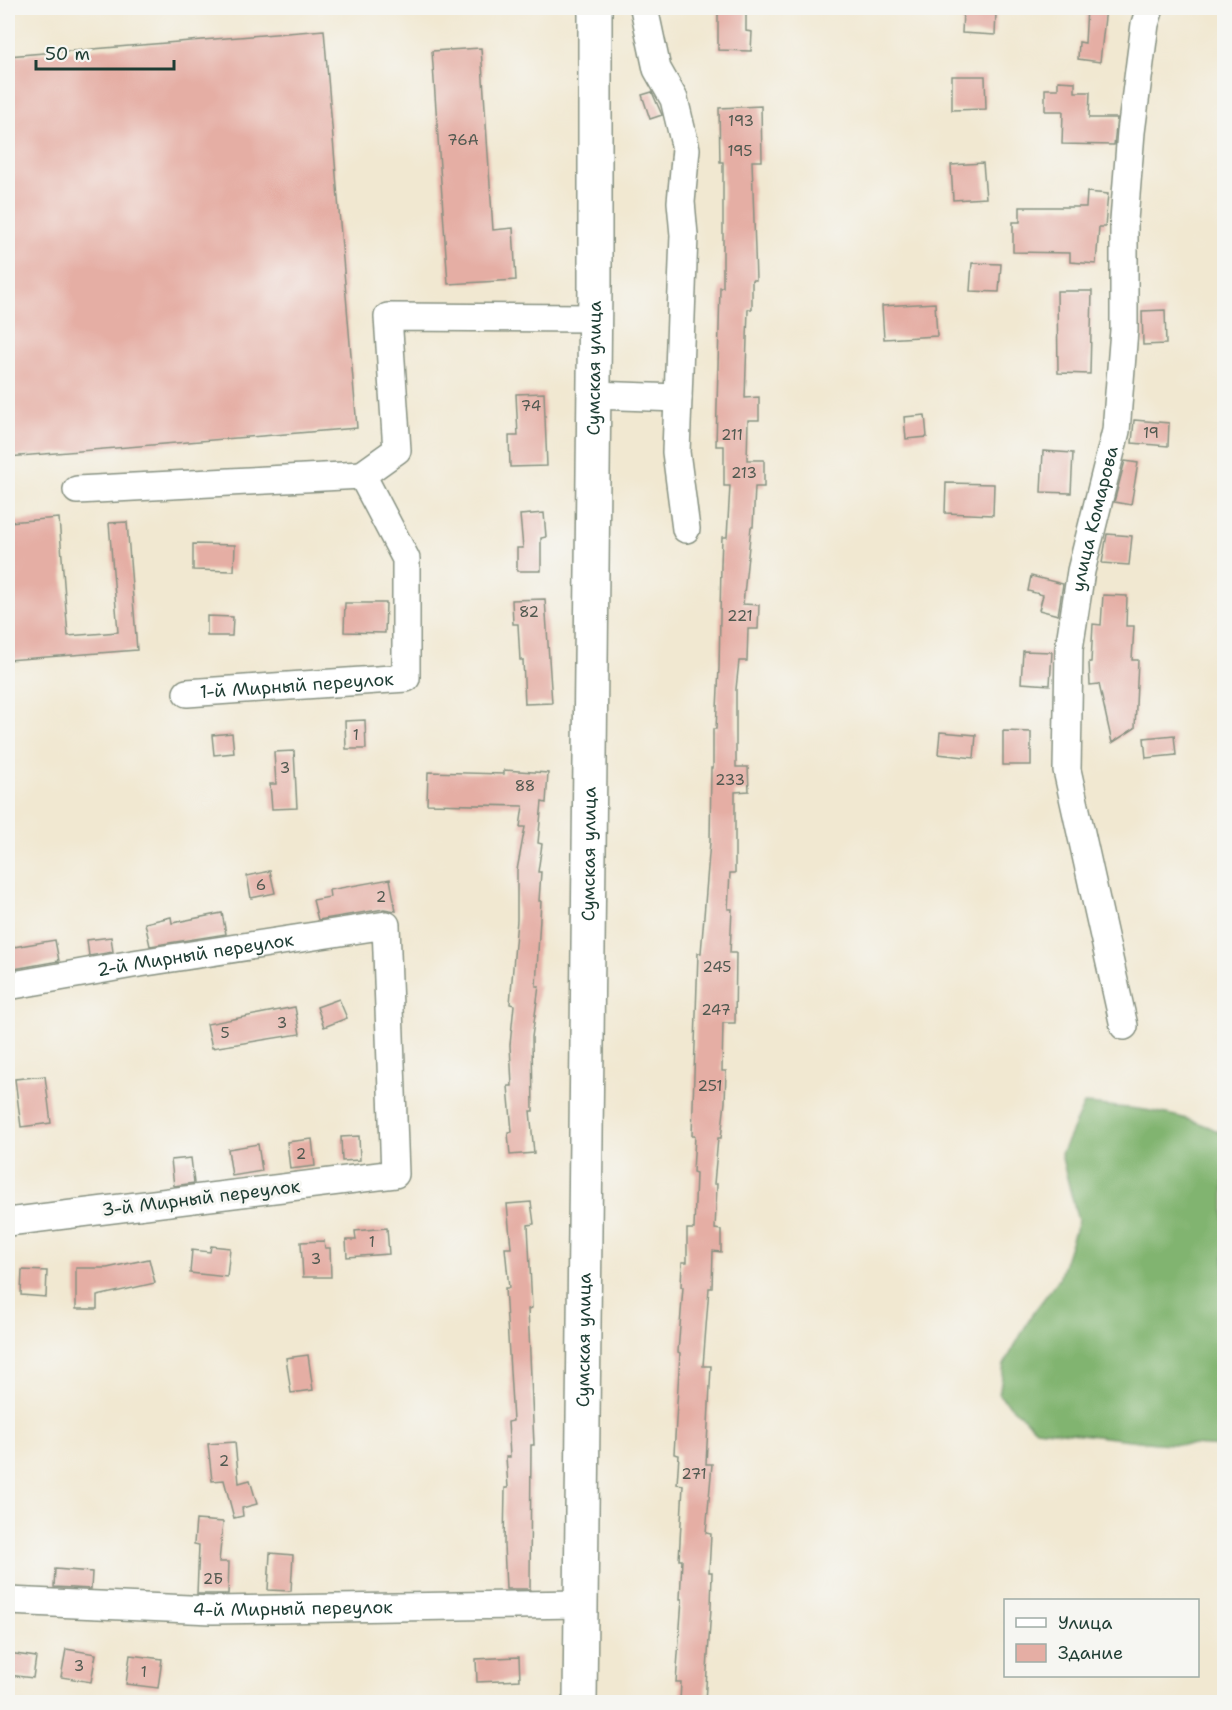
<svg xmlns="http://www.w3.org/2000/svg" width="1232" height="1710" font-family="'Shantell Sans',sans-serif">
<rect width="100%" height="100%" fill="#f6f6f2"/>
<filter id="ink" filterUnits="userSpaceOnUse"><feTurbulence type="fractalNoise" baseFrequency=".0167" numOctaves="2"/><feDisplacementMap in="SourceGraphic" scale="12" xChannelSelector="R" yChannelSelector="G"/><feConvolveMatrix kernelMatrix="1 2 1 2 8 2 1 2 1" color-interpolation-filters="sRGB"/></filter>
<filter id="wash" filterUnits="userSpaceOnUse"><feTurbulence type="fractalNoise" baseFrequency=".008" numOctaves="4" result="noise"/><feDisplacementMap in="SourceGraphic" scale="24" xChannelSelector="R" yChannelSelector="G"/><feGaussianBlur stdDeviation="1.35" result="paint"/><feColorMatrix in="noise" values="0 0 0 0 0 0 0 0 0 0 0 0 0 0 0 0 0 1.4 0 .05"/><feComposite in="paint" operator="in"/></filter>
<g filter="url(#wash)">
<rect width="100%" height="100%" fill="#f1e8d1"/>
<path fill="#81b46f" stroke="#507852" stroke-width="1.5" d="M1084,1104C1132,1108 1181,1111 1224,1134V1447L1156,1443L1036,1429L999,1395L1004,1365L1033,1313L1059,1279L1078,1221L1061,1154Z"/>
<g id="blocks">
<path fill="#e5aea4" d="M718,8H746V31L752,32L751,51L718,50Z
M1087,8H1106L1100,62L1078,59L1079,42L1085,43Z
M963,11L996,13L995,35L962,33Z
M324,30L357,428L8,457V56Z
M481,48L493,230L513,228L516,280L448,284L432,51Z
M952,76H985L986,109L952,110Z
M1058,81L1075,82V92H1090L1089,118H1117L1114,145L1062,144L1063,111H1045V89H1058Z
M652,92L662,115L650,119L642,95Z
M761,106L762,161H752L756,280H752V309H748L745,398L759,397V420H748L747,460H764V487H755L753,527H751L743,604L759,605L758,629H748L747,661H739L736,689V767H748L749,791L735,792V873H730L728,909H732L730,953H736L735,1023H723L722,1071H726L725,1102L721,1138H718L714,1184H717L715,1229L721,1230V1252L713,1251L712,1288H709L703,1366H711L706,1464H712L706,1533L711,1534L709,1572H712L711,1608L705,1702H680L681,1682H676L682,1599H680L682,1560H679L683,1485L677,1484L679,1455L674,1454L680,1353L678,1352L683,1287H681L682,1262H687V1229H694L696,1173L693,1172L695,1136H692L698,953H701L710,842L711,768H713V729H716L719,668L721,565L722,537H727L730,486H724V446H716L720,287H723V162H720L719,108Z
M983,163L986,198L953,200L951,165Z
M1087,192L1108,194L1105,227H1099L1096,264L1070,262V253L1013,252V222H1020V207H1086Z
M972,263L1001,264L999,292L970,291Z
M1057,291H1092L1090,374L1058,373Z
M935,303L937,336L884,339L882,306Z
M1165,310L1166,344L1143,345L1142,311Z
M544,393L547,466L510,467L509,436H518L516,394Z
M925,415L927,437L906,439L904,417Z
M1134,420L1169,423L1168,446L1132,443Z
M1043,451L1073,453L1071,493L1041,492Z
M1125,461L1138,463L1131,505L1114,502Z
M946,483L994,484L993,515L945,513Z
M544,513L546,537L541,538V571H517V548H523L520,515Z
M59,518L68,636L118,632L109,523L127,522L137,650L8,660V522Z
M1107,534L1132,536L1129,565L1102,563Z
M193,544L235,545L234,571L193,570Z
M1031,576L1063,584L1058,615L1039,610L1043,595L1028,591Z
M1103,595L1127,596L1126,626H1134L1132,660H1138L1135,728L1112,743L1099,684L1090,685L1089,662H1091L1093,624L1101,625Z
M545,599L552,703L525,704L523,660H520L518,624H513L512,600Z
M345,603H386L385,633L344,632Z
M207,616L233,617L232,636H207Z
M1023,651L1052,652L1050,685L1021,683Z
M365,720L366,749H346L345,721Z
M1003,731L1031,732V765H1003Z
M940,732L976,735L974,758L938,754Z
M232,733L234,753L214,755L212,735Z
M1174,735L1176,755L1146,758L1144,738Z
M294,751L297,808L272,809L270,784H276L274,752Z
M504,770L548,773L546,803L542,802L538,843L542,844L538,872H541L539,901H541L536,986H539L532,1037L533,1111H530L534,1153L510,1155L508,1133L512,1132L508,1086H512L510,1045L514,1005L510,1004L517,920V870L525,827H520L523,806L427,804L428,772L504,774Z
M270,871L275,893L251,898L247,876Z
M390,879L396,911L384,909L318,920L313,900L330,897L329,890Z
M222,913L226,934L150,946L145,923L171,917L172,923Z
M111,937L113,952L89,956L87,940Z
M55,940L59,961L8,970V948Z
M339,999L347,1018L324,1027L317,1007Z
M295,1007L300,1034L212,1048L207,1024Z
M45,1076L51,1123L21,1127L15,1079Z
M359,1136L360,1160L342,1161L341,1137Z
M312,1139L315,1166L290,1169L287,1142Z
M258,1144L262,1171L232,1176L228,1149Z
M191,1158L194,1183L174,1186L171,1160Z
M531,1202L534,1224L528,1225L532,1308L528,1309L534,1445H531L530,1589H506L504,1545L505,1488H508L506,1457H510L508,1422L513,1421L505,1288H509L505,1248H511L507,1204Z
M387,1228L389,1254L347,1257L346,1240H356L355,1231Z
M324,1241L325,1248H330L331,1277H303L301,1242Z
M211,1246L230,1248L227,1277L190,1273L192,1250L210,1252Z
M149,1259L155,1283L97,1296V1309H76V1268H107Z
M22,1270L47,1271L46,1297L21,1295Z
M308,1355L313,1390L291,1393L286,1358Z
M235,1442L239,1483L250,1480L257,1504L242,1508L243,1516L234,1518L224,1480L212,1481L208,1444Z
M196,1520L223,1522L219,1562H229L228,1594H197L199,1545L194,1544Z
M270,1553L293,1555L291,1591L268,1590Z
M55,1569L92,1572L91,1589L54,1587Z
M66,1649L96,1654L91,1682L61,1677Z
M8,1653L36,1657L33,1678L8,1675Z
M130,1655L162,1659L158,1688L126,1684Z
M519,1657L520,1680L477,1682L476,1659Z"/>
</g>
</g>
<g filter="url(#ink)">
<use href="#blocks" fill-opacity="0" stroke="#889282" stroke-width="1.5"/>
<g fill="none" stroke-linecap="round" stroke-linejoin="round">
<g stroke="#889282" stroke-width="30">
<g id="minor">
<path d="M644,8L657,69L674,99L686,149L681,202L684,235L676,452L686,529"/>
<path d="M593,395L678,398"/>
<path d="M77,490L362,475"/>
<path id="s1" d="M187,693L406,678V559L362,475L397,450L388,317L594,318"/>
<path id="s2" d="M8,986L133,964L386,925L395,1174L8,1222"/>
<path id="s3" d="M1124,1026L1067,770L1069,649L1081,571L1116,431L1124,330V220L1131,132L1145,24L1150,8"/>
<path id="s4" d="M8,1601L212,1610L579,1604"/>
</g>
</g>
<g stroke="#889282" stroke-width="36">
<g id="major">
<path id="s5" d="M580,1702L595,285V8"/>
</g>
</g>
<use href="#minor" stroke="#fff" stroke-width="27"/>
<use href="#major" stroke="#fff" stroke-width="33"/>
</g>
</g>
<g text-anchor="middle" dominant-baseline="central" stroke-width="6" stroke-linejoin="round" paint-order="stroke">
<g font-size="15" fill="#505950">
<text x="741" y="121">193</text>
<text x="463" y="140">76А</text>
<text x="740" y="151">195</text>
<text x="531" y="406">74</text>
<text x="1151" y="433">19</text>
<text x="732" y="435">211</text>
<text x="744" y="473">213</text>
<text x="529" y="612">82</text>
<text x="740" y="616">221</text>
<text x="356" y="735">1</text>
<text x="285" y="768">3</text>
<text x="730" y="780">233</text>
<text x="525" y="786">88</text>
<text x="261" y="885">6</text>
<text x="381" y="897">2</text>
<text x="717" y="967">245</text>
<text x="716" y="1010">247</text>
<text x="282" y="1023">3</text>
<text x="225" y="1033">5</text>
<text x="710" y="1086">251</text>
<text x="301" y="1154">2</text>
<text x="372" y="1242">1</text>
<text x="316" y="1259">3</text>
<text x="224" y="1461">2</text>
<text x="694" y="1474">271</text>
<text x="213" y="1579">2Б</text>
<text x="79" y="1666">3</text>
<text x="144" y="1672">1</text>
</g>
<g font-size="18" fill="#1f3d34" stroke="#f6f6f2">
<text stroke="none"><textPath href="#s5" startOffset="1334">Сумская улица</textPath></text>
<text stroke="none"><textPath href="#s3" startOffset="516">улица Комарова</textPath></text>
<text stroke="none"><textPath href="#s1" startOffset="110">1-й Мирный переулок</textPath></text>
<text stroke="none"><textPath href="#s5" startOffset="848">Сумская улица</textPath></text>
<text stroke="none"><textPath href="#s2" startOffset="190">2-й Мирный переулок</textPath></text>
<text transform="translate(201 1198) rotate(-7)">3-й Мирный переулок</text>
<text stroke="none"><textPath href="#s5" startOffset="362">Сумская улица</textPath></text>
<text stroke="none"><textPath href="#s4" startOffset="285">4-й Мирный переулок</textPath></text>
</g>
</g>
<rect width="1232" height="1710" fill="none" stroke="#f6f6f2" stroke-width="30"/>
<rect x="1004" y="1599" width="195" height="78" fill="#f6f6f2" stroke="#a0aca6" stroke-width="1.5"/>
<rect x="1016" y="1618" width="30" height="9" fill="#ffffff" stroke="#a0aca6" stroke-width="1.5"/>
<text x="1058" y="1629" font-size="18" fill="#1f3d34">Улица</text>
<rect x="1016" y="1644" width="30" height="18" fill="#e5aea4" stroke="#a0aca6" stroke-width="1.5"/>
<text x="1058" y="1659" font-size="18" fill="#1f3d34">Здание</text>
<path d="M36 60v9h138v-9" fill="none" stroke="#1f3d34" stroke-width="3"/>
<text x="45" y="60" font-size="18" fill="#1f3d34" stroke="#f6f6f2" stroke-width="4.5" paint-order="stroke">50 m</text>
</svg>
